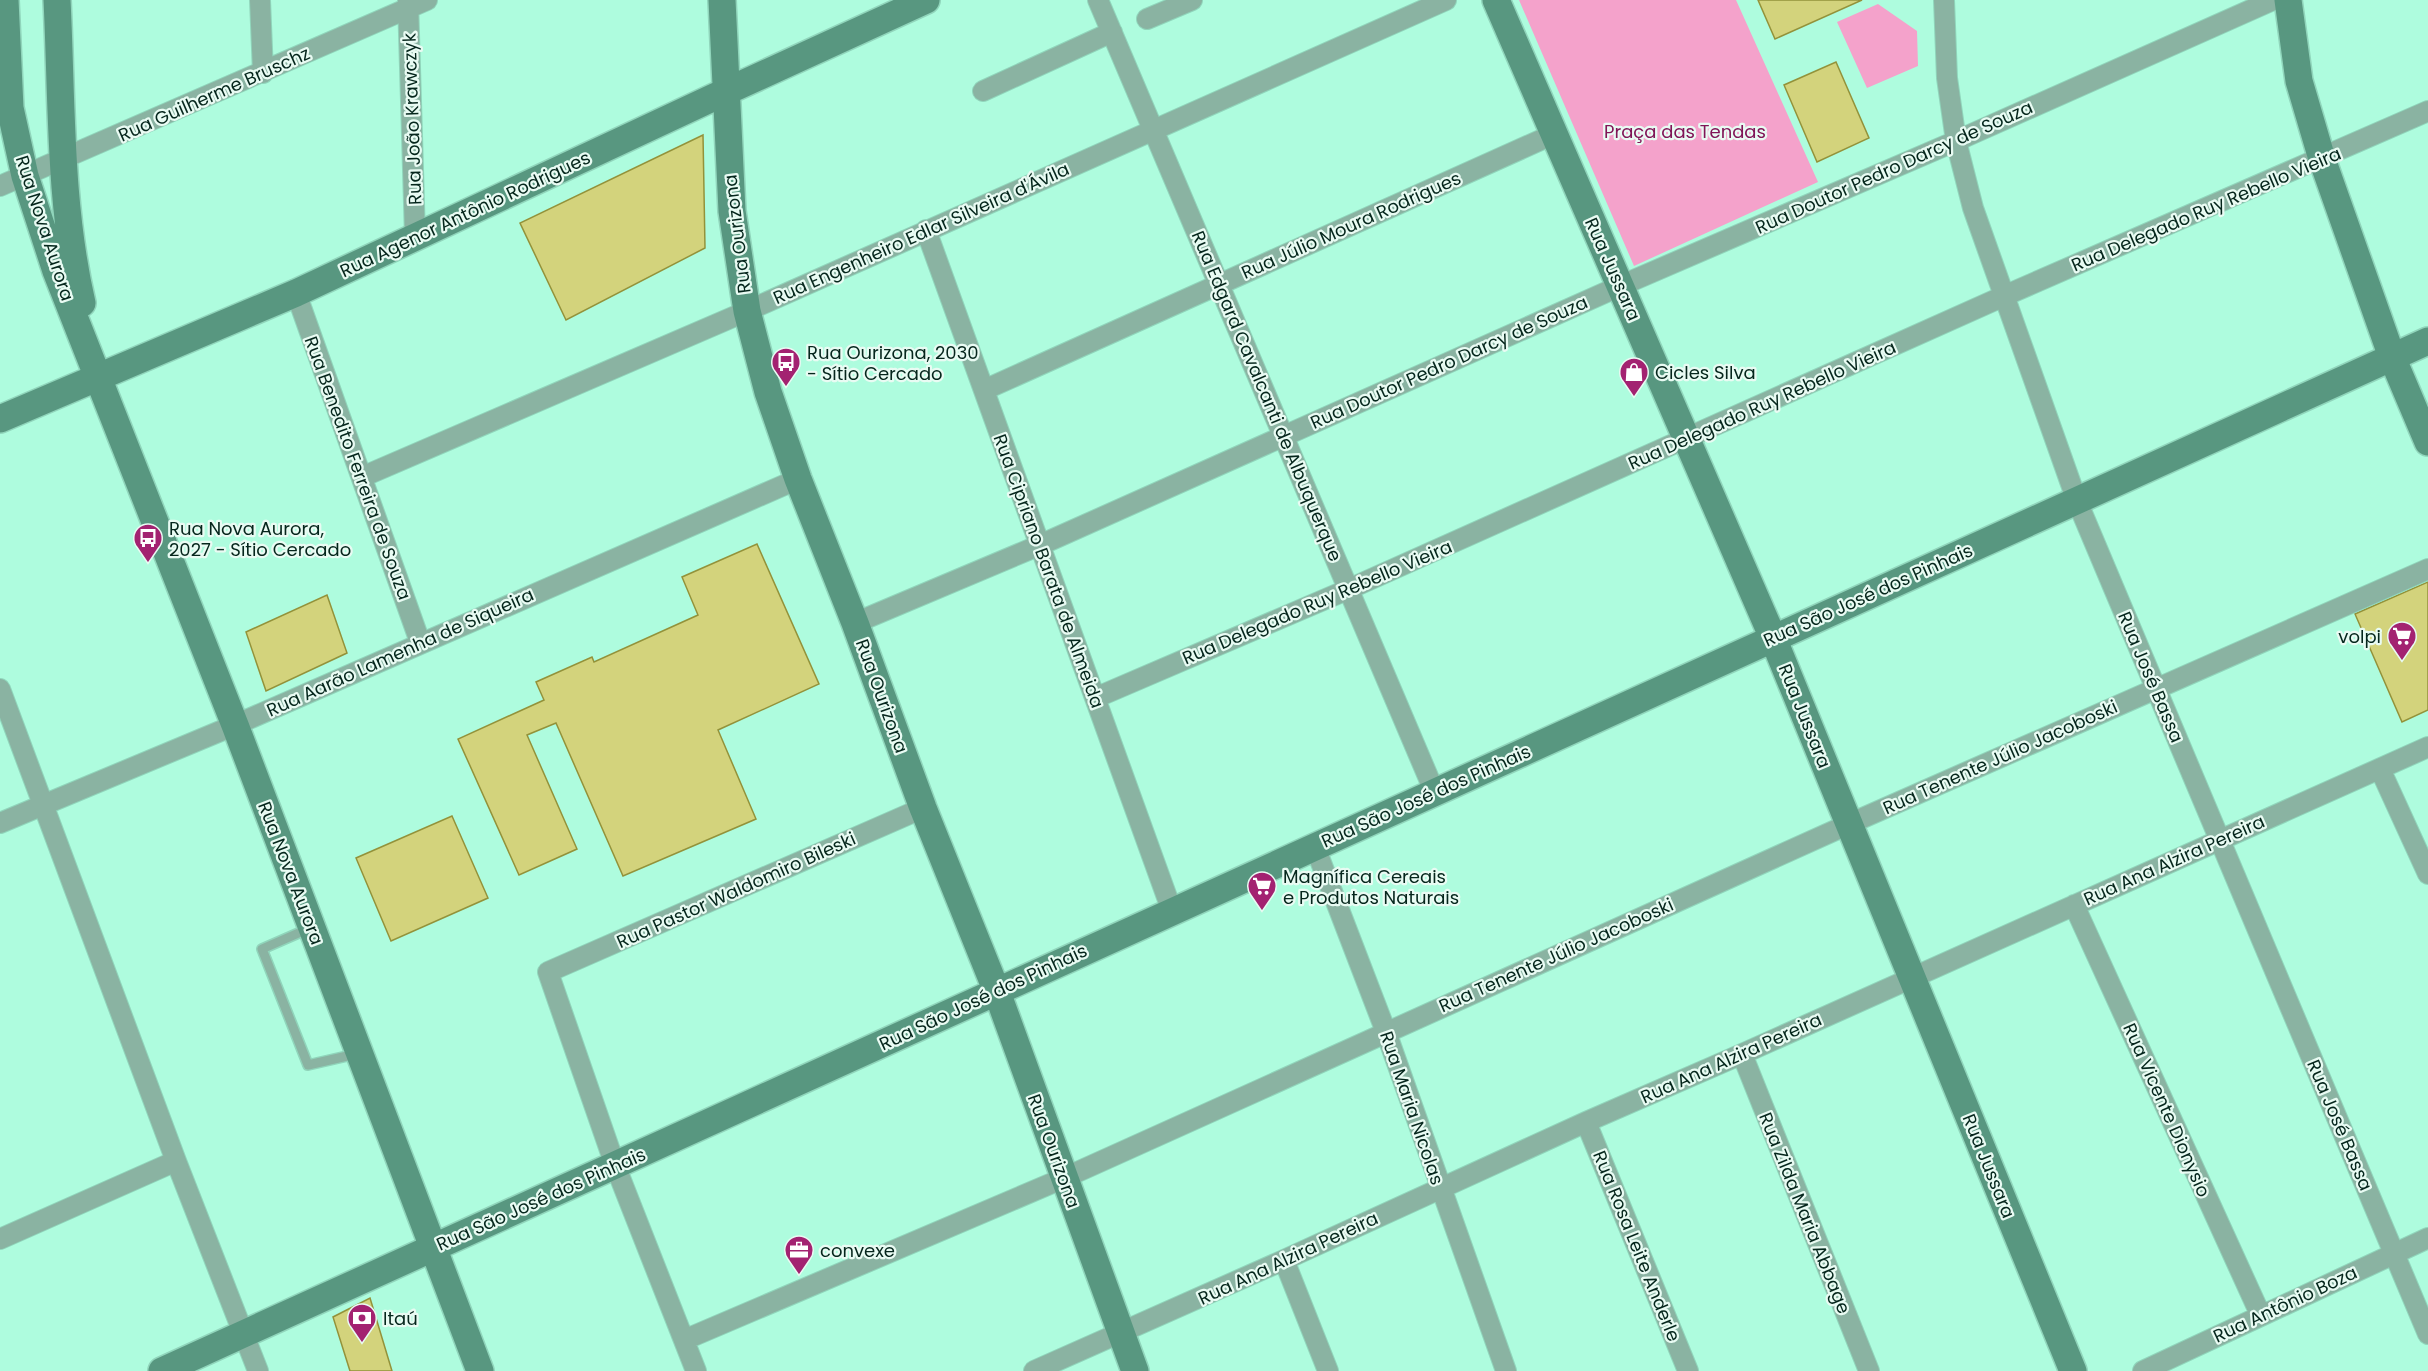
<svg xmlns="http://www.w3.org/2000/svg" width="2428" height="1371" font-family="Poppins,sans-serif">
<rect width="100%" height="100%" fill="#aefcde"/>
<path fill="#f4a2cb" d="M1519,0H1736L1818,182L1634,266Z
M1878,4L1917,31L1918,66L1867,88L1837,22Z"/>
<path fill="#d3d37c" stroke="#93923a" stroke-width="1.5" d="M1758,0H1862L1775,39Z
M1836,62L1869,138L1817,162L1784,85Z
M703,135L705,248L566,320L520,223Z
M757,544L819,684L718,730L756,819L623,876L556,723L527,735L577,849L519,875L458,739L544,700L536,682L592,657L594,662L698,615L682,577Z
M2428,582V710L2402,722L2355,614Z
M327,595L347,653L266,691L246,632Z
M452,816L488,898L391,941L356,858Z
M370,1298L392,1371H350L333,1317Z"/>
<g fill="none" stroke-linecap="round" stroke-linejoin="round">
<g stroke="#90d5bb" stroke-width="12">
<path id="lane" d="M310,928L262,949L308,1065L356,1054"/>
</g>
<g stroke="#90d5bb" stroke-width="22">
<path id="street" d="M260,0L263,73
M408,0L415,237
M1098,0L1435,793
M1944,0L1947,78L1956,141L1973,208L2077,501L2428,1334
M1147,19L1192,0
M983,91L1112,32
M0,186L427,0
M926,230L1172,911
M296,293L420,642
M984,390L1554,134
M362,477L747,311L1446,0
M855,623L1040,545L1620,286L1956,141L2273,0
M0,689L176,1161L258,1371
M1095,698L1349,589L2004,296L2428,111
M2380,769L2428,874
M0,823L235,725L798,479
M1315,847L1386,1032L1506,1371
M2074,905L2261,1316
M1742,1054L1869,1371
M1586,1122L1688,1371
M0,1239L176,1161
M1284,1260L1328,1371
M684,1340L1064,1178L1849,824L2428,569
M696,1371L615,1165L548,972L923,808
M1034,1371L1284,1260L1586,1122L1742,1054L2428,747
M2143,1371L2428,1238"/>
</g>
<g stroke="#90d5bb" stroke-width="30">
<path id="secondary" d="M5,0L10,108L25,176L56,271L235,725L480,1371
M57,0C62,101 59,204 82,303
M722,0L732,211L747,311L768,392L798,479L855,623L923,808L997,992L1135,1371
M1496,0L1773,638L2073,1371
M2288,0L2299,81L2322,159L2392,357L2428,442
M0,419L296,293L725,92L926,0
M162,1371L2428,341"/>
</g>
<use href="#lane" stroke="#8ab3a2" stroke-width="9"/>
<use href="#street" stroke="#8ab3a2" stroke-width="20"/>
<use href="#secondary" stroke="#589780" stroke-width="27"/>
</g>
<defs>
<g id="bus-pin" transform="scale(1.5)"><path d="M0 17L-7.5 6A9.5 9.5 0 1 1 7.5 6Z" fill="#a32271" stroke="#e9fbf3"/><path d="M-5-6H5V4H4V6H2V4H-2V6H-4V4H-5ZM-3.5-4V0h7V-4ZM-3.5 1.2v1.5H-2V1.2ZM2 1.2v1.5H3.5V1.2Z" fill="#fff"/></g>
<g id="shop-pin" transform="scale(1.5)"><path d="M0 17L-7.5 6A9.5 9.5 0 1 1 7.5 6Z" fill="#a32271" stroke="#e9fbf3"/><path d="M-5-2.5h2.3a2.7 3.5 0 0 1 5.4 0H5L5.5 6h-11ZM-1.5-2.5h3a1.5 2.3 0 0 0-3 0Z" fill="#fff"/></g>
<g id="supermarket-pin" transform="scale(1.5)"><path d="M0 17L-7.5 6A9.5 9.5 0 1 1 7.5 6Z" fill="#a32271" stroke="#e9fbf3"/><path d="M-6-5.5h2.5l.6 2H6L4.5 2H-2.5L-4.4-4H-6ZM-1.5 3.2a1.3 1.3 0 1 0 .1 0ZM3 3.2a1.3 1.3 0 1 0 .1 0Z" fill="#fff"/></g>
<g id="office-pin" transform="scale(1.5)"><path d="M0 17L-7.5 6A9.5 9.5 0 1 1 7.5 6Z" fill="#a32271" stroke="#e9fbf3"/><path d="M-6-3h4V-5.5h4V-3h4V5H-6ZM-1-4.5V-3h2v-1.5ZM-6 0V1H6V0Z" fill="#fff"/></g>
<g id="bank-pin" transform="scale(1.5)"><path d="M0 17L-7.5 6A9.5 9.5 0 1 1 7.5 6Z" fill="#a32271" stroke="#e9fbf3"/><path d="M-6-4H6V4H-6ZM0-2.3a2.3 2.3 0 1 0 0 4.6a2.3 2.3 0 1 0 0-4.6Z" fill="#fff"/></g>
</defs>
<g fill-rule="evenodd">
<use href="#bus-pin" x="786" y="362"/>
<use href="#shop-pin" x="1634" y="372"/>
<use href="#bus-pin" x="148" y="538"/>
<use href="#supermarket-pin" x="2402" y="636"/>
<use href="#supermarket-pin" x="1262" y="886"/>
<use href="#office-pin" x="799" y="1250"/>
<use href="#bank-pin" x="362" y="1318"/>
</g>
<g text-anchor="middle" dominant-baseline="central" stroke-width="4.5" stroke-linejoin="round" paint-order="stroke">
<g font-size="18" fill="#05261c" stroke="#e9fbf3">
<text transform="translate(214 94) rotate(-24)">Rua Guilherme Bruschz</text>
<text transform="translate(412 119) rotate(-92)">Rua João Krawczyk</text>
<text transform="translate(1894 167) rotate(-24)">Rua Doutor Pedro Darcy de Souza</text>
<text transform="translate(2206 209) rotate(-23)">Rua Delegado Ruy Rebello Vieira</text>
<text transform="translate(465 214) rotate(-25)">Rua Agenor Antônio Rodrigues</text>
<text transform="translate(1351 225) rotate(-24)">Rua Júlio Moura Rodrigues</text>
<text transform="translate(45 228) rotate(72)">Rua Nova Aurora</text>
<text transform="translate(921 233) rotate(-24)">Rua Engenheiro Edlar Silveira d'Ávila</text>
<text transform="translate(737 234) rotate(-97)">Rua Ourizona</text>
<text transform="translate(1613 269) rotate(66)">Rua Jussara</text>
<text transform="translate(1449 362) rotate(-24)">Rua Doutor Pedro Darcy de Souza</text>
<text transform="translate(1267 396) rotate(67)">Rua Edgard Cavalcanti de Albuquerque</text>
<text transform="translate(1762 405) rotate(-24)">Rua Delegado Ruy Rebello Vieira</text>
<text transform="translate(358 468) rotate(70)">Rua Benedito Ferreira de Souza</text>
<text transform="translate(1049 571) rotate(70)">Rua Cipriano Barata de Almeida</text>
<text transform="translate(1868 595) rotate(-24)">Rua São José dos Pinhais</text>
<text transform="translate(1317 602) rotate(-23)">Rua Delegado Ruy Rebello Vieira</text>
<text transform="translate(400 652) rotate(-24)">Rua Aarão Lamenha de Siqueira</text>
<text transform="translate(2151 677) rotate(67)">Rua José Bassa</text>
<text transform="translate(882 696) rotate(70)">Rua Ourizona</text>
<text transform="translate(1805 716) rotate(68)">Rua Jussara</text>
<text transform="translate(2000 757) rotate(-24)">Rua Tenente Júlio Jacoboski</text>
<text transform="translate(1426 796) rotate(-24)">Rua São José dos Pinhais</text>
<text transform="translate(2174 860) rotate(-24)">Rua Ana Alzira Pereira</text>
<text transform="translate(291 873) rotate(69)">Rua Nova Aurora</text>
<text transform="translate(736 890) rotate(-24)">Rua Pastor Waldomiro Bileski</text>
<text transform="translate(1556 955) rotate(-24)">Rua Tenente Júlio Jacoboski</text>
<text transform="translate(983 997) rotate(-25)">Rua São José dos Pinhais</text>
<text transform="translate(1731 1058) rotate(-24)">Rua Ana Alzira Pereira</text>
<text transform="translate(1412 1108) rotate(71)">Rua Maria Nicolas</text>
<text transform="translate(2167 1110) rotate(66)">Rua Vicente Dionysio</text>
<text transform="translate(2340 1125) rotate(67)">Rua José Bassa</text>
<text transform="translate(1054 1151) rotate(70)">Rua Ourizona</text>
<text transform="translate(1989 1166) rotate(68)">Rua Jussara</text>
<text transform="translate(541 1199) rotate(-24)">Rua São José dos Pinhais</text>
<text transform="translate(1805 1213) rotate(68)">Rua Zilda Maria Abbage</text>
<text transform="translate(1637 1246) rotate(68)">Rua Rosa Leite Anderle</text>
<text transform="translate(1288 1258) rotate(-25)">Rua Ana Alzira Pereira</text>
<text transform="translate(2285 1304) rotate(-25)">Rua Antônio Boza</text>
</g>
<g font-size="18" fill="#801557" stroke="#e9fbf3">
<text x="1685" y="131">Praça das Tendas</text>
</g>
<g font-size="18" fill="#05261c" stroke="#e9fbf3" text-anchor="start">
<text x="807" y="352">Rua Ourizona, 2030<tspan x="807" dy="21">- Sítio Cercado</tspan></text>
<text x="1655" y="372">Cicles Silva</text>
<text x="169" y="528">Rua Nova Aurora,<tspan x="169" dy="21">2027 - Sítio Cercado</tspan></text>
<text x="2381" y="636" text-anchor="end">volpi</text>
<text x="1283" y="876">Magnífica Cereais<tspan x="1283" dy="21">e Produtos Naturais</tspan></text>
<text x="820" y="1250">convexe</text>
<text x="383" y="1318">Itaú</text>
</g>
</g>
</svg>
